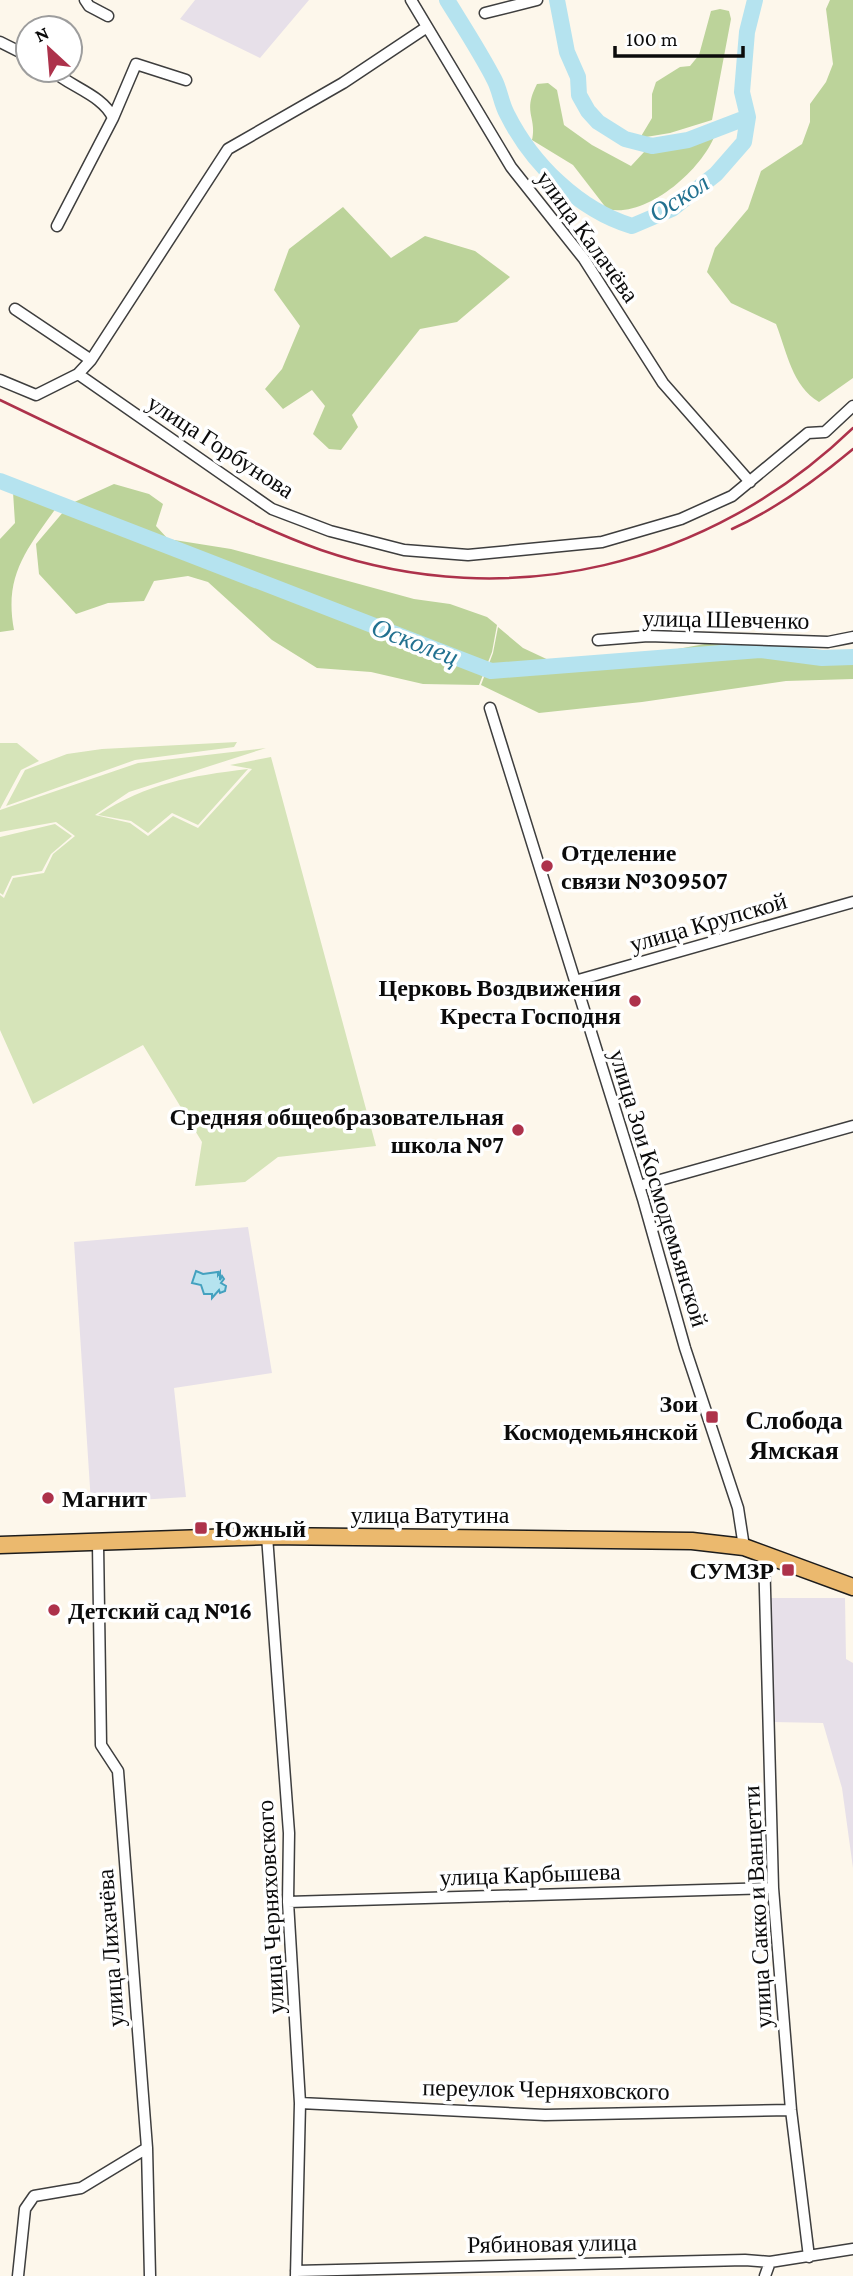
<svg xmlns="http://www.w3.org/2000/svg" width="853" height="2276" font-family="'Crimson Pro',serif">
<rect width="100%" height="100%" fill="#fdf7eb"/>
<path fill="#e7e0e9" d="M195,0H309L260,58L180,19Z
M248,1227L272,1373L174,1388L186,1497L91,1503L74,1242Z
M770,1598H845L846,1659L853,1663V1868L842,1788L823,1723L773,1722Z"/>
<path fill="#d6e4b9" d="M237,742L234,747L135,760L6,806L25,770L67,754L102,749Z
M0,743H17L39,761L21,770L0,809Z
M266,748L129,792L95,815L130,823L148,836L173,816L198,828L252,769L230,765L271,757L376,1146L278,1157L245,1182L195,1186L202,1142L143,1045L33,1104L0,1030V895L4,898L13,878L44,873L53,854L75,836L56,822L0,832V810L138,763Z
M248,769L198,825L172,813L148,833L131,821L98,815C148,783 190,776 248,769Z
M55,824L72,836L51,854L42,871L12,876L3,895L0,893V837Z"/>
<path fill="#bcd39a" d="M830,0H853V378L819,402C792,386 787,352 776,324L731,303L707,272L715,248L748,209L761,171L802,144L810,122V104L826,82L833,64L826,9Z
M720,9L729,11L731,19L712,120L670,133L640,138L652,118V94L656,82L680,67L690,66L699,55L711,11Z
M548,83L557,90L564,125L592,145L631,166L645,151L675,146L716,132C704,169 646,219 607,209L573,165L532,140C537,116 522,113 537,84Z
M343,207L391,258L425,236L475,251L510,277L457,322L420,329L352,415L358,427L341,450L329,449L313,434L325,406L312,390L283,409L265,389L282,369L300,326L274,290L289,249Z
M114,484L149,494L163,504L156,526L168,539L231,549L414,599L450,604L487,617L497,625L492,652L479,685L423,684L371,672L317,668L272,640L208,582L188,576L154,581L144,601L108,603L76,614L39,574L36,544L70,504Z
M13,492H36L61,501C30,546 3,572 14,630L0,632V539L15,523Z
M498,627L523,648L555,663L571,664L645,655L710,643L761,650L853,654V679L786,681L642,702L539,713L481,685L493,653Z"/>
<path fill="#b5e3ef" stroke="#44a1bf" stroke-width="2" d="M196,1271L203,1274L218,1272V1275L220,1272V1280L222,1276L224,1279L221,1283L226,1286L225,1291L220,1293L219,1290L212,1298V1294H204L201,1285L192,1283Z"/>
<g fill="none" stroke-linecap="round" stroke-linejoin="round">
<path stroke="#b5e3ef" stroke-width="16" d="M447,0C463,26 480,52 494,79C500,90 501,103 507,114C532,164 579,210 632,226L672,209L716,174L744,142L748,117L742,92L747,32L755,0
M557,0L567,52L578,77L579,95L588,111L598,122L625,139L652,146L688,140L748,117
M0,481L491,671L760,650L822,658L853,657"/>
<g stroke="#3e3e3e" stroke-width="13">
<path id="minor" d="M85,0L89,6L108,16
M411,0L511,167L584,259L663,383L750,482
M485,13L537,0
M0,42L28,56
M52,70C70,87 103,95 113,118
M57,226L113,118L136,64L186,80
M15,309L91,360
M78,374L272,509L330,531L404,550L468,555L602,542L681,519L732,496L808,433L825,432L853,406
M0,380L36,395L78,374L91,360L228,149L343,83L427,27
M598,640L648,636L828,642L853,637
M490,708L643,1199L685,1348L738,1508L744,1547
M575,981L853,902
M639,1186L853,1126
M267,1536L289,1833L288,1902L300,2103L296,2276
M764,1553L773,1888L791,2110L809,2257
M288,1902L773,1888
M300,2103L545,2115L791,2110
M147,2148L150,2276
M296,2271L745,2260L770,2262L853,2249
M18,2276L25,2209L34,2196L81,2188L147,2148L118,1771L101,1745L98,1544
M765,2276L770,2262"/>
</g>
<g stroke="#1c1c1c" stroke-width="19">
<path id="primary" d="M0,1545L267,1536L692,1541L744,1547L853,1587"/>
</g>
<use href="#minor" stroke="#fff" stroke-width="10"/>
<use href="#primary" stroke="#ebb96e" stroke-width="16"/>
<path stroke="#ad324b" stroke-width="2.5" d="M0,400C60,429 120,458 181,487C226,509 273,533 321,550C510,615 710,566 853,428
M732,529C776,509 816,480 853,449"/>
</g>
<g fill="#ad324b" stroke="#fff" stroke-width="2.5">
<circle cx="547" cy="866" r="7"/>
<circle cx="635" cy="1001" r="7"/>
<circle cx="518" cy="1130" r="7"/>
<rect x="705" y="1410" width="14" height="14" rx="3.5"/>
<circle cx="48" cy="1498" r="7"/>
<rect x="194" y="1521" width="14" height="14" rx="3.5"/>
<rect x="781" y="1563" width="14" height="14" rx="3.5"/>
<circle cx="54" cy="1610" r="7"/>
</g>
<g text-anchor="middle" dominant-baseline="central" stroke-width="7" stroke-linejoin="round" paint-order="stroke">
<g font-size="24" fill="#0b0b0b" stroke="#fff">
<text transform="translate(588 236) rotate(54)">улица Калачёва</text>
<text transform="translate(221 446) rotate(33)">улица Горбунова</text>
<text transform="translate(726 619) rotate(1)">улица Шевченко</text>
<text transform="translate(708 922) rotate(-16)">улица Крупской</text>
<text transform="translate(659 1188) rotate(73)">улица Зои Космодемьянской</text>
<text x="430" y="1514">улица Ватутина</text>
<text transform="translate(530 1874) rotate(-2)">улица Карбышева</text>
<text transform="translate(270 1907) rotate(-93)">улица Черняховского</text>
<text transform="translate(757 1907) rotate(-93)">улица Сакко и Ванцетти</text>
<text transform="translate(110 1948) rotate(-94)">улица Лихачёва</text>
<text transform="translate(546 2089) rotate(1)">переулок Черняховского</text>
<text transform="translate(552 2243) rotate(-1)">Рябиновая улица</text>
</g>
<g font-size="24" font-weight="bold" fill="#0b0b0b" stroke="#fff" text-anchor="start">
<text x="561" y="852">Отделение<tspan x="561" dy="28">связи №309507</tspan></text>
<text x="621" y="987" text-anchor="end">Церковь Воздвижения<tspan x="621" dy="28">Креста Господня</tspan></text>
<text x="504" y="1116" text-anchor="end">Средняя общеобразовательная<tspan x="504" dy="28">школа №7</tspan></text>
<text x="698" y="1403" text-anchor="end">Зои<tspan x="698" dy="28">Космодемьянской</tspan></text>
<text x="62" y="1498">Магнит</text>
<text x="215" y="1528">Южный</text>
<text x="774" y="1570" text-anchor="end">СУМЗР</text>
<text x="68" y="1610">Детский сад №16</text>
</g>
<g font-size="26" font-style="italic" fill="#227190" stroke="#fff">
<text transform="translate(679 198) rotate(-33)">Оскол</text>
<text transform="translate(415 642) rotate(21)">Осколец</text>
</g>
<g font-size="26" font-weight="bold" fill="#0b0b0b" stroke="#fff">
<text x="794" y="1420">Слобода<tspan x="794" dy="30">Ямская</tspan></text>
</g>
</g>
<g transform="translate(49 49) rotate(334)"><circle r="33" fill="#ffffff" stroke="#9d9d9d" stroke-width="2"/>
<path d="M0-5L12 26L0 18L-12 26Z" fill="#ad324b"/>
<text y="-10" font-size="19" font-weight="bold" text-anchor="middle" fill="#0b0b0b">N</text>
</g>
<path d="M615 46v10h128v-10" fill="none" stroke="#0b0b0b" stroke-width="3.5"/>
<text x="626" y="46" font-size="21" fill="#0b0b0b" stroke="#ffffff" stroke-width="5" paint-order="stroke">100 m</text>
</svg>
